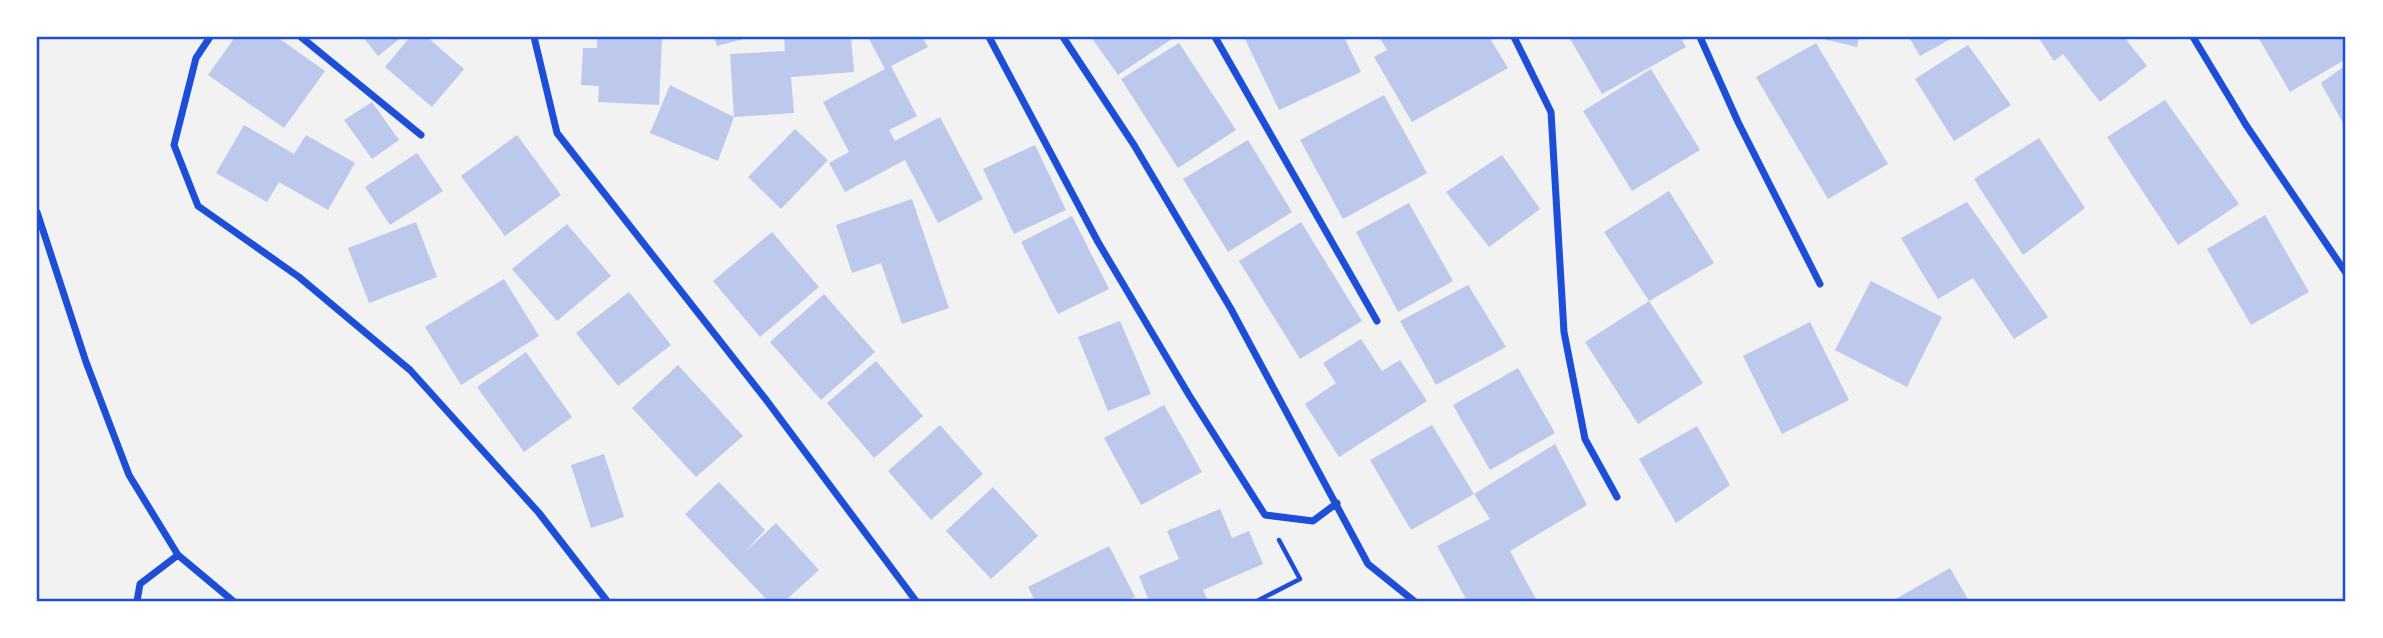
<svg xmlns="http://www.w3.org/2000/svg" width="2383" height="638" font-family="'Open Sans',sans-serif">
<rect width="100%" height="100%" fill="#f2f2f2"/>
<path fill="#bdc9ec" d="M235,37H277L325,71L284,128L208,75Z
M363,37H402L378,56Z
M410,37H427L464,69L432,107L385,67Z
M597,37H662L659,105L598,102L599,86L581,85L583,48H597Z
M714,37H747V38L717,46Z
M784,37H851L854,72L791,77L794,113L734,117L730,54L785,51Z
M868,37H922L928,47L891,66L917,116L889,130L895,141L940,117L983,199L938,223L905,160L845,192L829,163L849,152L823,102L885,69Z
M1091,37H1175L1118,75Z
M1244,37H1344L1361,72L1279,110Z
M1379,37H1489L1508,68L1412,122L1374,57L1387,50Z
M1569,37H1680L1686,47L1602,94Z
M1815,37H1859L1857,47Z
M1909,37H1954L1920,56Z
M2038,37H2124L2147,66L2100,102L2063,54L2054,61Z
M2258,37H2346V59L2290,92Z
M1179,43L1236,130L1178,168L1121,79Z
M1816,43L1888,164L1828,199L1756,77Z
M1968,45L2011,105L1954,141L1915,79Z
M2346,65V129L2321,83Z
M1651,69L1700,150L1632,191L1583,111Z
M670,85L734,117L718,161L650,133Z
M1384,95L1427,173L1343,219L1300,140Z
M2165,100L2239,204L2178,245L2107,137Z
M372,102L399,140L372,159L344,120Z
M244,125L294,154L306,135L355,163L328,210L279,182L267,202L216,173Z
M795,129L828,160L781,209L748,177Z
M517,135L561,195L505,236L461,176Z
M2039,138L2085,208L2023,255L1974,179Z
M1248,140L1292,212L1228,252L1183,179Z
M1035,145L1066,210L1014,234L983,169Z
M417,153L443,191L390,225L365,187Z
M1502,155L1540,209L1489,247L1446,192Z
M1669,191L1714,263L1649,301L1604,232Z
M912,199L949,308L902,324L881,263L852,273L836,225Z
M1967,202L2048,317L2014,339L1973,278L1938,299L1901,238Z
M1409,203L1453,281L1398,312L1356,232Z
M2265,215L2309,292L2251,325L2207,249Z
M1072,216L1109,289L1058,314L1021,242Z
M416,222L437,277L369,303L348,248Z
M1301,222L1362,321L1300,359L1239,261Z
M567,224L611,276L557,321L512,269Z
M772,232L819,287L760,337L713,281Z
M504,279L539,336L461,385L425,327Z
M1871,281L1942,317L1907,387L1835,350Z
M1468,285L1506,347L1436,385L1400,321Z
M629,292L671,345L618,386L576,333Z
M824,294L875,352L821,400L770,342Z
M1649,301L1703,383L1638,424L1585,342Z
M1120,321L1151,394L1108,411L1078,337Z
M1810,322L1849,400L1782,434L1743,356Z
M1361,339L1382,371L1400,360L1427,401L1339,457L1305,404L1336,383L1323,363Z
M526,352L572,417L524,452L477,387Z
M876,361L923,416L874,458L827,403Z
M678,365L743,436L696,477L632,408Z
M1518,368L1555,433L1490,470L1453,405Z
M1164,405L1202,472L1141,505L1104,438Z
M940,425L983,474L931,520L888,471Z
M1432,425L1474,494L1411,530L1370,460Z
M1697,426L1730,485L1676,523L1639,459Z
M1555,444L1587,505L1510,551L1537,601H1467L1437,546L1490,519L1474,494Z
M604,454L624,517L591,528L571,465Z
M719,482L765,530L744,553L776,523L819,570L785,601H768L685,514Z
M993,487L1038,536L991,579L946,531Z
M1220,509L1232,538L1249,531L1263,564L1203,590L1208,601H1149L1139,576L1179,559L1167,531Z
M1109,546L1135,597L1126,601H1035L1028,587Z
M1950,568L1969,601H1892Z"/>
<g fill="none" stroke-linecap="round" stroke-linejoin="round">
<path stroke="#1d4ed8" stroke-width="4.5" d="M1257,601L1300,579L1279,540"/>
<path stroke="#1d4ed8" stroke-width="7" d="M210,37L196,58L174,145L198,206L299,277L410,370L539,513L607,601
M301,37L421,135
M534,37L557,133L767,401L916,601
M989,37L1098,242L1189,395L1265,515L1313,521L1337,503
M1063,37L1134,145L1231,309L1368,564L1414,601
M1215,37L1377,321
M1514,37L1551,112L1564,332L1585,439L1617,497
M1700,37L1738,122L1820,284
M2193,37L2246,125L2346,273
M37,212L86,362L129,475L178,555L233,601
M137,601L140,584L178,555"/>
</g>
<rect width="2383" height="638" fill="none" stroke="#ffffff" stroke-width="77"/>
<rect x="38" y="38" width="2306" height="562" fill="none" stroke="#1d4ed8" stroke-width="2.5"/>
</svg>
